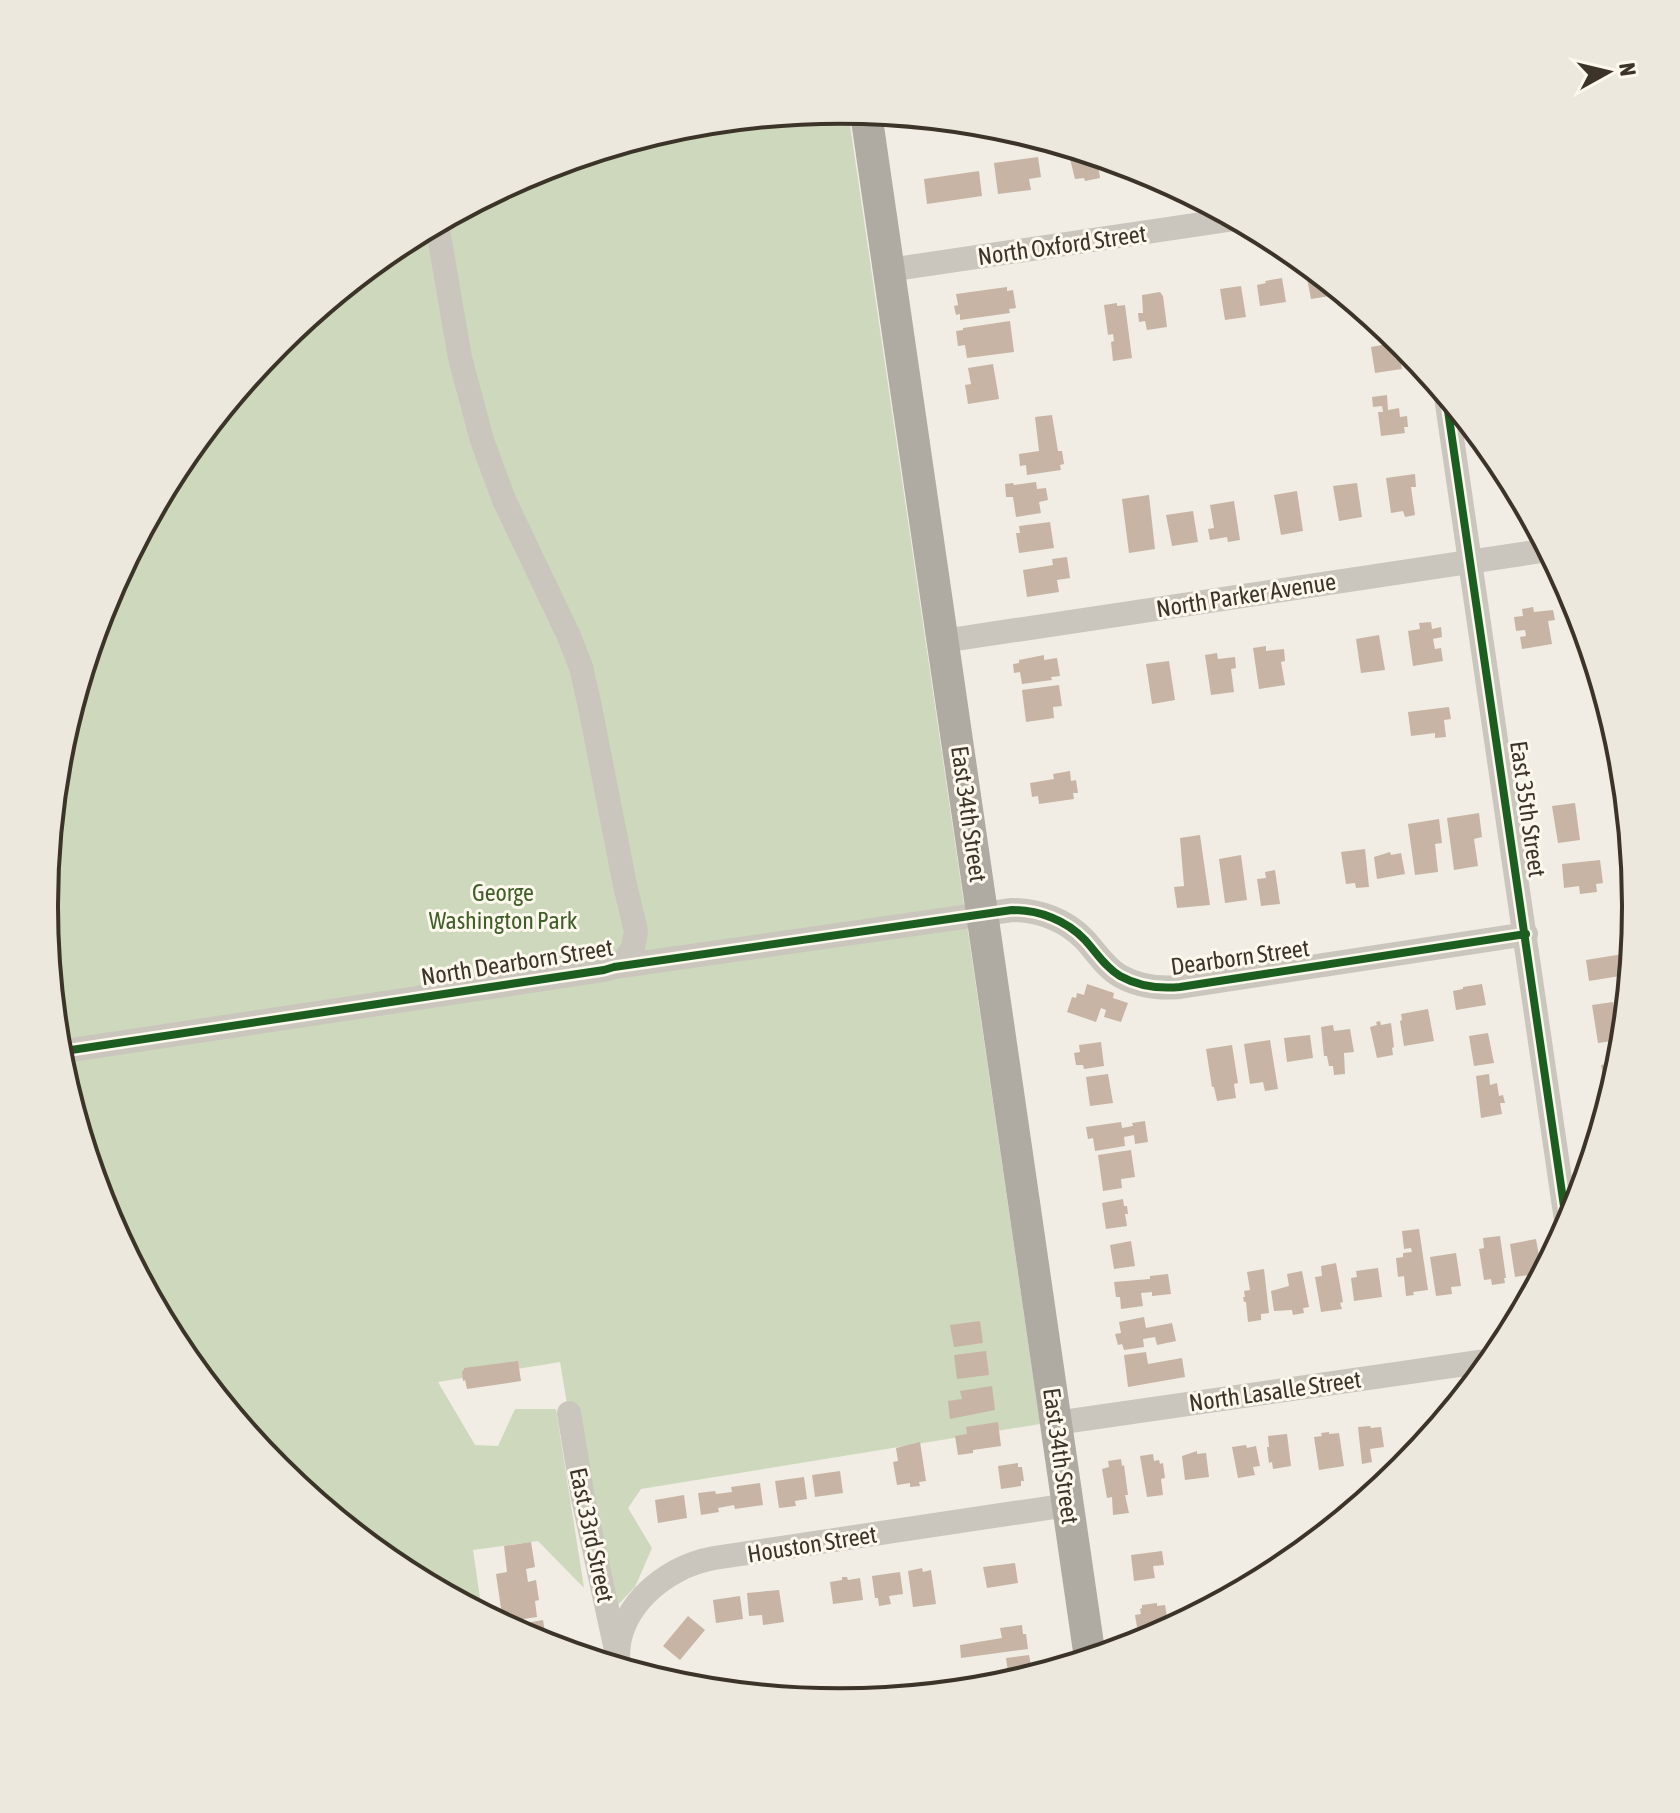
<svg xmlns="http://www.w3.org/2000/svg" width="1680" height="1813" font-family="'Asap Condensed',sans-serif">
<rect width="100%" height="100%" fill="#f1ede4"/>
<path fill="#cdd8bc" d="M840,111H848L1040,1424L641,1489L628,1508L652,1548L635,1587L607,1616L583,1498L560,1362L438,1382L475,1445L498,1446L515,1409H556L584,1588L538,1541L473,1550L481,1605L491,1618L397,1568L277,1469L178,1348L104,1211L59,1061L44,906L59,751L105,601L178,464L277,343L398,244L536,171L685,126Z"/>
<path fill="#c7b4a4" d="M1080,151L1097,157L1100,178L1085,181L1084,178L1075,179L1070,159L1081,157Z
M1038,157L1041,177L1029,179L1031,190L998,194L994,163Z
M979,171L982,196L927,204L924,179Z
M1315,272L1342,294L1311,299L1307,278L1316,277Z
M1282,278L1286,302L1260,306L1257,285L1266,283L1265,281Z
M1241,286L1246,317L1225,320L1220,289Z
M1007,287V291L1013,290L1016,308L1009,309L1010,313L960,320V314L956,315L954,306L958,305L956,294Z
M1160,292L1163,296L1167,327L1147,330L1145,321L1139,322L1138,313H1143L1142,295Z
M1117,303V306L1125,305L1132,358L1113,361L1111,342L1114,341L1113,334L1108,335L1104,305Z
M1010,321L1014,352L967,358L965,345L958,346L956,331L963,330V328Z
M1393,343L1395,359L1400,358L1402,369L1375,373L1371,347Z
M993,364L999,399L968,404L965,385L971,384L968,368Z
M1387,395L1388,410L1399,408L1400,417L1407,416L1408,427H1404L1405,433L1381,436L1378,412H1383L1382,406L1373,407L1372,397Z
M1052,415L1058,451H1062L1064,464L1060,465L1061,470L1027,475L1026,465L1020,466L1019,454L1039,451L1035,417Z
M1415,474L1416,487H1411L1415,515L1405,517L1403,511L1391,513L1386,478Z
M1036,482L1037,489L1046,488L1048,500L1039,502L1041,513L1016,517L1013,497H1006L1005,484L1013,483L1014,485Z
M1357,483L1362,517L1339,521L1333,486Z
M1297,491L1303,531L1281,535L1274,495Z
M1149,495L1155,549L1129,553L1122,499Z
M1234,501L1240,540L1228,542L1227,537L1210,540L1208,529L1214,528L1210,505Z
M1193,511L1198,542L1172,546L1166,515Z
M1050,522L1054,548L1019,553L1016,533H1020L1019,526Z
M1067,557L1070,578L1057,580L1059,592L1027,597L1023,570L1053,565L1052,559Z
M1574,604H1576L1587,639L1580,640Z
M1533,607L1534,612L1553,610L1555,620L1548,621L1552,644L1522,649L1520,637L1526,636L1525,630L1516,631L1514,617L1523,616L1522,609Z
M1431,622L1432,629L1441,627L1442,637L1433,639L1435,649L1441,648L1443,661L1413,666L1408,631L1420,629L1419,623Z
M1379,635L1385,670L1361,673L1356,639Z
M1266,646V651L1284,649L1285,661L1281,662L1285,685L1259,689L1253,648Z
M1217,653L1218,659L1235,657L1236,668L1231,669L1234,692L1211,695L1205,655Z
M1044,655V660L1057,658L1060,676L1051,677L1052,680L1022,684L1020,672L1014,673L1013,664L1019,663V660Z
M1169,661L1175,700L1152,704L1146,664Z
M1059,685L1062,706L1053,707L1054,718L1026,722L1022,690Z
M1449,707L1451,719L1444,720L1446,737L1435,738V733L1411,736L1408,712Z
M1070,771L1071,781L1076,780L1078,793H1073L1074,799L1039,804L1038,796L1032,797L1030,783L1054,779L1053,774Z
M1575,803L1580,840L1558,843L1552,806Z
M1479,813L1482,837L1474,839L1478,866L1454,870L1447,818Z
M1439,819L1442,843L1435,844L1438,872L1415,875L1408,824Z
M1200,835L1210,905L1177,908L1174,887L1184,886L1180,838Z
M1365,849L1369,887L1356,888L1355,883L1346,884L1341,852Z
M1390,852L1391,855L1401,853L1405,874L1377,879L1374,857Z
M1241,855L1247,900L1225,903L1219,859Z
M1600,860L1603,883L1596,884L1597,892L1580,894L1579,886L1564,888L1562,864Z
M1275,870L1280,904L1261,906L1257,879L1266,878L1265,872Z
M1623,954L1626,975L1589,981L1586,960Z
M1087,984L1114,993L1113,998L1128,1003L1121,1022L1104,1017L1106,1010L1101,1008L1096,1022L1067,1012L1072,997L1076,998L1077,993L1084,995Z
M1482,984L1486,1005L1456,1010L1453,991L1463,989V987Z
M1613,1002L1619,1040L1598,1043L1592,1005Z
M1428,1009L1434,1041L1404,1046L1400,1021L1402,1020L1401,1014Z
M1380,1021L1381,1025L1391,1023L1394,1047L1392,1048L1393,1055L1377,1058L1370,1027L1377,1025L1376,1022Z
M1333,1025L1334,1031L1350,1029L1354,1052L1344,1053L1345,1074L1334,1075L1333,1066H1329L1327,1056H1324L1321,1027Z
M1488,1033L1494,1063L1474,1066L1469,1036Z
M1310,1035L1313,1058L1287,1062L1284,1038Z
M1270,1040L1278,1089L1265,1091L1263,1082L1250,1084L1244,1044Z
M1101,1042L1104,1066L1084,1069L1083,1065H1076L1074,1053L1080,1052L1079,1045Z
M1232,1045L1238,1083L1234,1084L1236,1098L1217,1101L1214,1087H1212L1206,1049Z
M1621,1062L1614,1085L1605,1086L1601,1065Z
M1108,1074L1113,1103L1090,1106L1086,1077Z
M1489,1074L1490,1085L1497,1083L1499,1096L1503,1095L1505,1103H1500L1502,1114L1481,1118L1476,1076Z
M1145,1121L1148,1142L1135,1144L1134,1135L1124,1137L1125,1146L1095,1151L1093,1138L1088,1139L1086,1127L1121,1122L1122,1128L1133,1126L1132,1123Z
M1131,1150L1135,1177L1121,1179L1122,1188L1103,1191L1098,1155Z
M1123,1199L1124,1206H1127L1128,1214H1125L1127,1226L1106,1229L1102,1203Z
M1419,1229L1428,1290L1413,1292L1414,1295L1406,1296L1404,1276L1398,1277L1396,1258L1403,1257V1253L1412,1252L1411,1248L1404,1249L1402,1231Z
M1500,1236L1506,1278H1504L1505,1283L1492,1285L1491,1279L1484,1280L1479,1249L1484,1248L1483,1238Z
M1536,1239L1542,1273L1515,1277L1510,1244Z
M1131,1241L1135,1266L1114,1269L1110,1245Z
M1456,1253L1461,1286L1451,1287L1452,1294L1436,1296L1430,1257Z
M1336,1263L1343,1302L1340,1303L1342,1309L1321,1312L1315,1277L1322,1276L1321,1266Z
M1378,1268L1382,1297L1354,1301L1351,1278L1357,1277L1356,1271Z
M1264,1269L1269,1313L1261,1314V1320L1248,1322L1246,1302H1244L1243,1297H1245L1244,1291L1250,1290L1247,1272Z
M1302,1271L1309,1307L1303,1308L1304,1313L1293,1315L1292,1310L1274,1311L1271,1291L1289,1286L1287,1274Z
M1168,1274L1171,1294L1152,1296V1292L1141,1293L1143,1306L1121,1309L1120,1297H1116L1114,1282L1150,1279V1276Z
M1144,1317L1146,1328L1172,1323L1176,1341L1157,1345L1155,1337L1143,1339L1144,1347L1124,1350L1122,1344L1118,1345L1115,1334L1121,1333L1119,1322Z
M980,1321L983,1343L954,1347L950,1325Z
M986,1351L989,1375L957,1379L954,1355Z
M1146,1352L1148,1364L1182,1358L1185,1377L1128,1387L1124,1355Z
M518,1361L521,1381L467,1389L465,1380L463,1381L462,1371L464,1370V1368Z
M992,1386L995,1410L950,1419L948,1401L962,1399L960,1391Z
M998,1422L1001,1446L973,1450V1453L958,1455L955,1436L967,1434L966,1427Z
M1370,1426L1371,1428L1381,1427L1384,1447L1370,1449L1372,1462L1362,1464L1358,1427Z
M1329,1432V1434L1339,1433L1344,1466L1319,1470L1314,1437L1322,1436L1321,1433Z
M1287,1434L1291,1466L1273,1469L1272,1462L1269,1463L1267,1447H1269L1268,1436Z
M920,1442L926,1481L919,1482L920,1486L910,1487V1483L897,1485L893,1462L898,1461L896,1448Z
M1246,1445L1247,1448L1256,1446L1260,1466L1253,1467L1255,1475L1238,1478L1232,1447Z
M1197,1451V1454L1206,1453L1209,1477L1185,1480L1182,1456Z
M1153,1454L1154,1461L1159,1460L1160,1464L1163,1463L1165,1478L1161,1479L1163,1495L1147,1497L1140,1456Z
M1121,1459L1122,1466L1124,1465L1128,1495H1125L1129,1513L1113,1515L1112,1497L1107,1498L1102,1469L1109,1467L1108,1461Z
M1018,1463V1467H1022L1024,1481H1021V1486L1001,1489L998,1466Z
M840,1471L843,1493L815,1497L812,1475Z
M804,1477L807,1499L795,1501L796,1506L779,1508L775,1481Z
M760,1483L763,1505L735,1509L734,1505L718,1508L719,1512L701,1515L698,1493L715,1491L716,1494L732,1492L731,1487Z
M684,1495L687,1518L658,1523L655,1500Z
M531,1542L535,1567L526,1569L528,1582L536,1580L539,1600L535,1601L537,1617L503,1622L496,1574L507,1572L504,1546Z
M1162,1551L1164,1565L1153,1566L1155,1578L1134,1581L1131,1555Z
M1015,1563L1018,1583L987,1588L983,1567Z
M922,1568L923,1572L931,1570L936,1604L913,1607L908,1571Z
M900,1572L903,1594L889,1596L891,1604L879,1606L878,1598H875L872,1576Z
M842,1577H847L848,1580L860,1578L863,1600L833,1604L830,1582L842,1580Z
M779,1590L784,1622L763,1625L762,1615L749,1616L747,1593Z
M740,1596L743,1619L716,1623L713,1600Z
M1157,1603V1606L1165,1605L1168,1623L1137,1627L1135,1615L1141,1614L1140,1609L1142,1608V1605Z
M688,1616L705,1630L680,1660L663,1646Z
M543,1620L547,1645L535,1642L520,1634L519,1624Z
M1022,1625L1023,1634H1026L1028,1649L961,1658L960,1645L1002,1638L1000,1628Z
M1029,1655L1033,1676L1006,1684L1005,1680L1009,1679L1006,1658Z
M677,1677L678,1681L699,1677L702,1689L684,1687L661,1680Z
M871,1693L872,1699L846,1702L845,1696Z"/>
<g fill="none" stroke-linecap="round" stroke-linejoin="round">
<path stroke="#cac5bd" stroke-width="24" d="M437,224L460,358L482,440L504,500L568,634L581,667L589,702L625,885L636,931L633,948L625,959L614,967
M889,270L1235,219
M1446,397L1567,1227
M943,641L1548,550
M58,1052L604,970L614,967L1012,910C1039,910 1066,920 1085,940C1096,952 1105,967 1120,976C1138,986 1159,989 1180,987L1526,934
M569,1413L583,1498L616,1650
M1056,1423L1493,1360
M619,1667C611,1612 663,1567 714,1558L1068,1505"/>
<path stroke="#afaaa2" stroke-width="32" d="M866,113L1090,1658"/>
<g stroke="#fcf8ed" stroke-width="13">
<path id="cycleway" d="M1446,397L1567,1227
M58,1052L604,970L614,967L1012,910C1039,910 1066,920 1085,940C1096,952 1105,967 1120,976C1138,986 1159,989 1180,987L1526,934"/>
</g>
<use href="#cycleway" stroke="#1b5e20" stroke-width="8"/>
</g>
<g text-anchor="middle" dominant-baseline="central" stroke-width="6" stroke-linejoin="round" paint-order="stroke">
<g font-size="24" fill="#3c3329" stroke="#fcf8ed">
<text transform="translate(1062 245) rotate(-8)">North Oxford Street</text>
<text transform="translate(1246 595) rotate(-9)">North Parker Avenue</text>
<text transform="translate(1528 809) rotate(82)">East 35th Street</text>
<text transform="translate(969 814) rotate(82)">East 34th Street</text>
<text transform="translate(1240 957) rotate(-8)">Dearborn Street</text>
<text transform="translate(517 962) rotate(-9)">North Dearborn Street</text>
<text transform="translate(1275 1391) rotate(-8)">North Lasalle Street</text>
<text transform="translate(1061 1456) rotate(82)">East 34th Street</text>
<text transform="translate(592 1535) rotate(78)">East 33rd Street</text>
<text transform="translate(812 1544) rotate(-9)">Houston Street</text>
</g>
<g font-size="24" fill="#415e2a" stroke="#fcf8ed">
<text x="503" y="892">George<tspan x="503" dy="28">Washington Park</tspan></text>
</g>
</g>
<path d="M0 0H1680V1813H0ZM58 906a782 782 0 1 1 1564 0a782 782 0 1 1-1564 0Z" fill="#ede8dd" fill-rule="evenodd"/>
<path fill="none" stroke="#3c3329" stroke-width="4" d="M58 906a782 782 0 1 1 1564 0a782 782 0 1 1-1564 0Z"/>
<g transform="translate(1608 72) rotate(82)" stroke="#fcf8ed" stroke-width="6" paint-order="stroke">
<path d="M0-6L14 30L0 20L-14 30Z" fill="#3c3329"/>
<text y="-12" font-size="22" font-weight="bold" text-anchor="middle" fill="#3c3329">N</text>
</g>
</svg>
